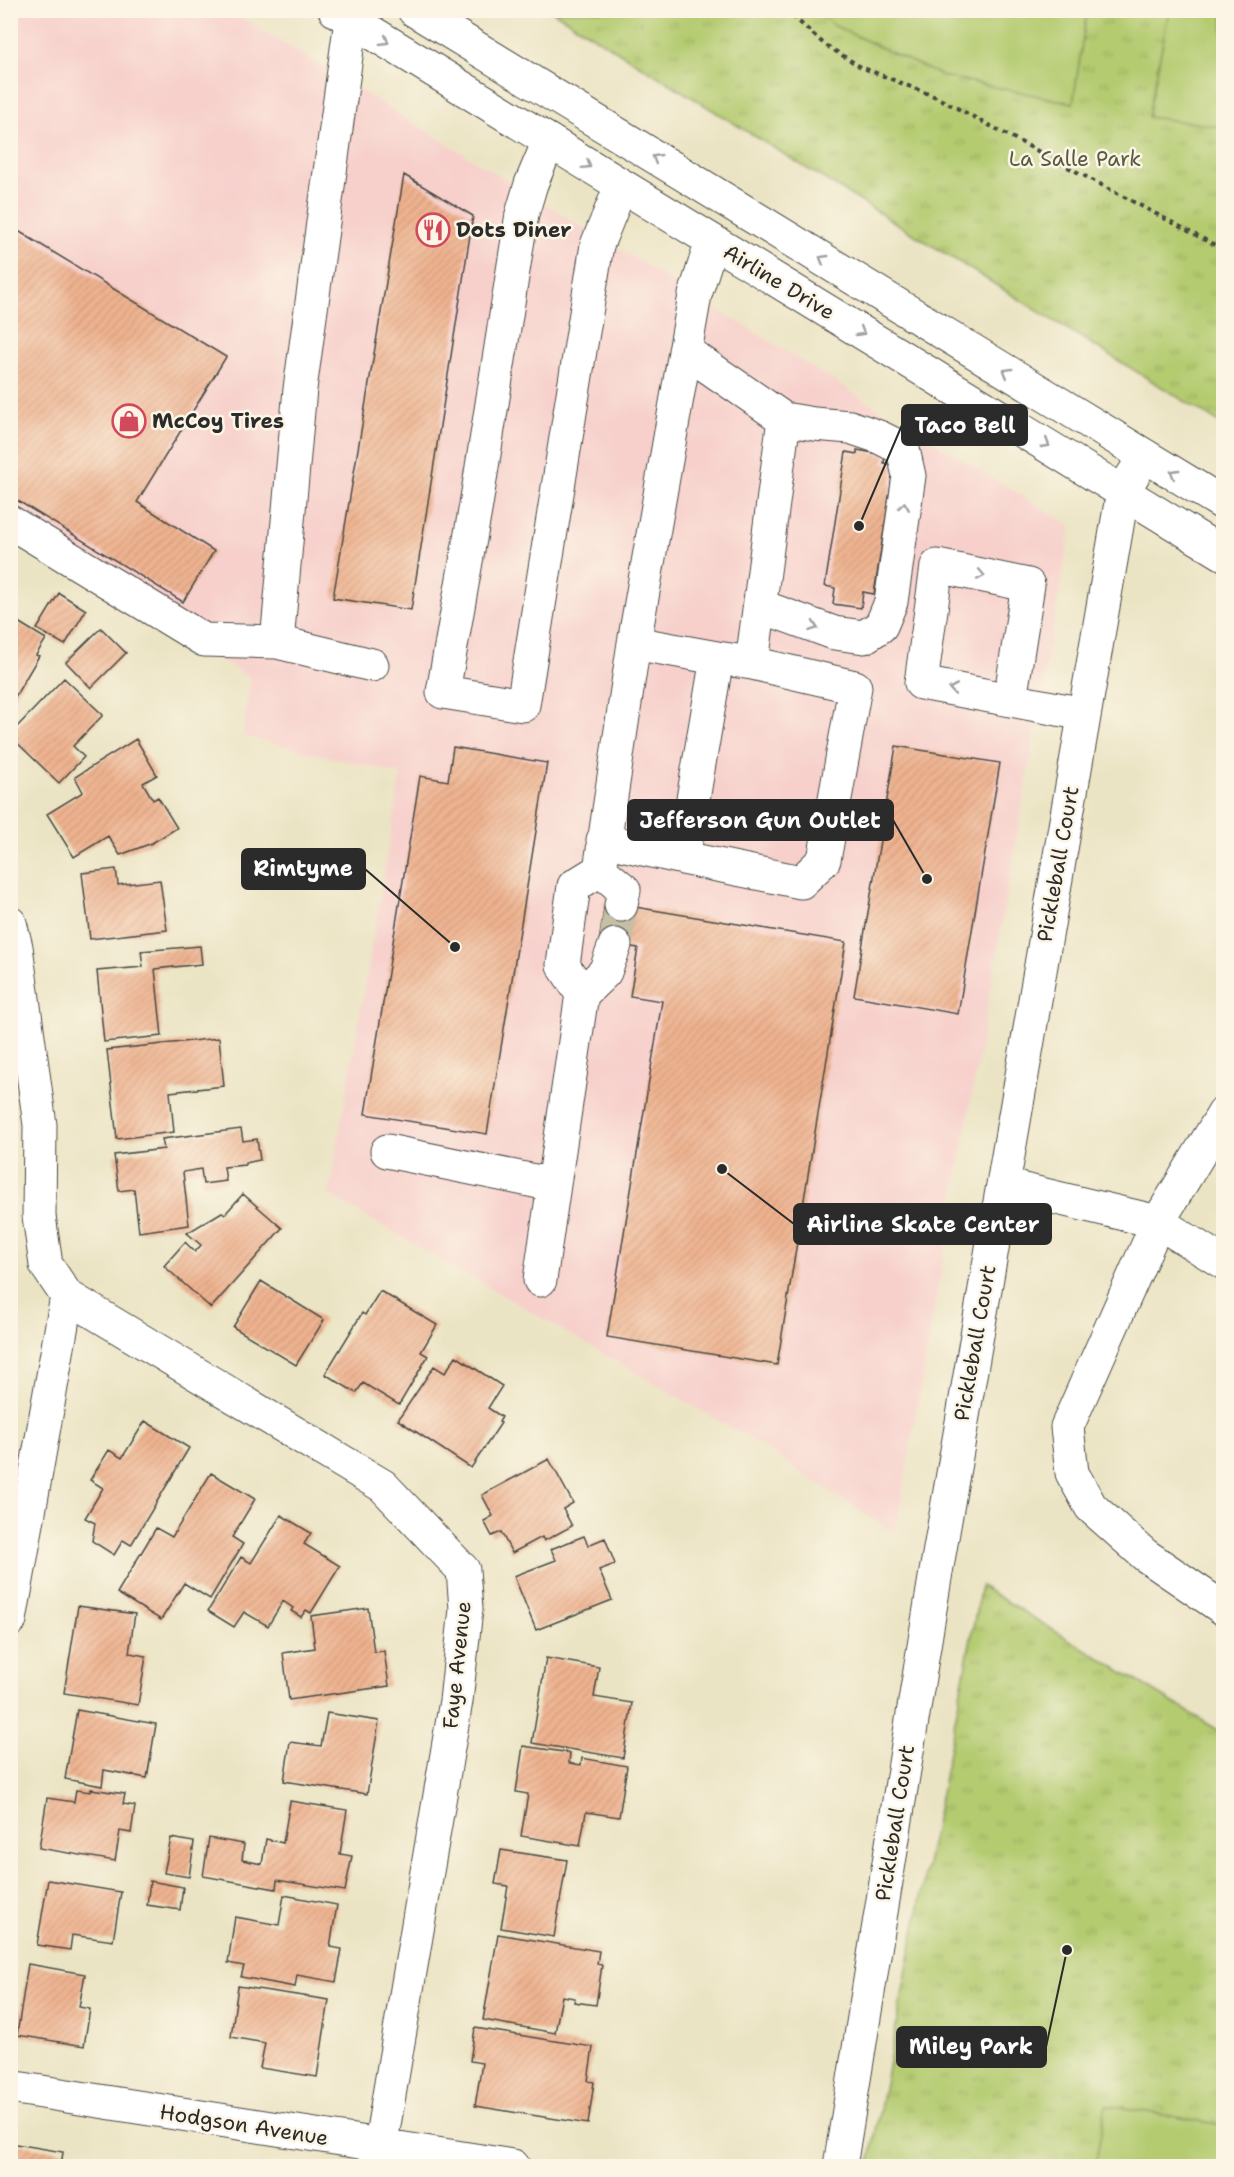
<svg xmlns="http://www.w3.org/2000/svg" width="1234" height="2177" font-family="'Shantell Sans',sans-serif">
<defs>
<pattern id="park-tufts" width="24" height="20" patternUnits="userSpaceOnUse" patternTransform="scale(1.5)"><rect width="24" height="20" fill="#b4cb70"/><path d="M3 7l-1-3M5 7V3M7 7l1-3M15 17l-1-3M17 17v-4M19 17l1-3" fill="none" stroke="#9bae61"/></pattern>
<pattern id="building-hatch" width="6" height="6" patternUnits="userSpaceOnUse" patternTransform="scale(1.5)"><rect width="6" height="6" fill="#efb390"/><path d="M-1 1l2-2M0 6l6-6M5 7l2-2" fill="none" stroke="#cd9a7c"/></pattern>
</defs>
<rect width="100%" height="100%" fill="#fcf5e5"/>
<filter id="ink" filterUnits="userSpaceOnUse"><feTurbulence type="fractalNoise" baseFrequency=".0167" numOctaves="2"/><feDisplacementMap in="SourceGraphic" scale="12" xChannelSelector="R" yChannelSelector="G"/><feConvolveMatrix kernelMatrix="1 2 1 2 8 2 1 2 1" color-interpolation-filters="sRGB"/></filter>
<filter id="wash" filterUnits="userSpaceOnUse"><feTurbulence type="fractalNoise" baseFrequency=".008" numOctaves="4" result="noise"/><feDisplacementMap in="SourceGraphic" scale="24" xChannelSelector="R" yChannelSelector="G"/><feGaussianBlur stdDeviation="1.35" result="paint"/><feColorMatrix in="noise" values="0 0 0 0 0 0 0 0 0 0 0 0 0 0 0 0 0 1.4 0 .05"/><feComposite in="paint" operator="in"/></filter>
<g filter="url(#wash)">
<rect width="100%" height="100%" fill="#ebe4c4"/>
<path fill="#f7d0cc" d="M10,11H231L1071,526L895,1534L752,1440L329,1195L401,774L243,736L250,678L11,534Z"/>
<path fill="url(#park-tufts)" stroke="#707b4e" stroke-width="1.5" d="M552,11H1223V425Z
M981,1586L1223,1733V2166H869Z"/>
<path fill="#b4cb70" stroke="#707b4e" stroke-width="1.5" d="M816,11H1087L1073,103L942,76L835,26Z
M1169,11H1223V127L1148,117Z
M1106,2105L1223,2125V2166H1095Z"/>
<g id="blocks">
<path fill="url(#building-hatch)" d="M404,175L473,216L411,610L333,598Z
M10,226L226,357L137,502L214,551L183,602L10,496Z
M857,450L885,455L884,463L894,465L874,594L863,592L861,608L833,604L835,588L825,586L846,452L857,454Z
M59,593L86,610L65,645L37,629Z
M10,617L46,639L36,655L39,656L13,700L10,699Z
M101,628L126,653L91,688L66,662Z
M64,678L103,715L73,746L84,757L59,783L10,736V734Z
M136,739L157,775L143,783L153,800L158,797L177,828L152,843L120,855L108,836L74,857L47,814L83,792L75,777Z
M896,746L1000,763L958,1014L854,996Z
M453,747L547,763L487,1134L365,1114L420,776L448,781Z
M116,869L118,885L160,880L167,930L90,939L82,873Z
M605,902L846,942L777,1365L607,1337L662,1001L630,996L638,948L599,942Z
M200,946L202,964L155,969L162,1036L104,1042L97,971L143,967L141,951Z
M219,1038L224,1086L170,1092L174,1132L117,1139L107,1050Z
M241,1129L243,1141L257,1139L260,1160L245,1163V1165L224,1167L226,1181L203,1184L201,1169L183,1172L189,1225L139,1232L134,1189L119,1191L114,1155L164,1149L162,1139Z
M243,1194L282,1228L211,1308L164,1266L185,1242L195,1252L201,1245L187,1233L222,1212L225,1214Z
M261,1281L324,1320L296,1365L233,1327Z
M380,1291L437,1325L421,1352L428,1356L399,1405L363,1383L356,1393L325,1374L362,1313L365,1315Z
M456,1356L502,1386L488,1408L502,1417L499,1422L501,1423L471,1468L398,1420L434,1366L445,1373Z
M145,1421L189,1448L131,1545L123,1540L114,1555L92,1541L95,1523L85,1518L103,1488L90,1480L109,1450L122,1458Z
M549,1459L573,1503L563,1509L572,1526L544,1541L542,1537L512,1553L501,1532L492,1536L484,1521L493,1516L482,1495Z
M211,1473L255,1499L232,1537L243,1544L210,1599L184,1583L161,1620L117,1593L156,1528L172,1537Z
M281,1515L311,1533L304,1544L340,1566L311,1613L306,1610L301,1617L291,1611L293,1608L283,1601L268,1626L244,1612L234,1627L208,1611L241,1557L251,1563Z
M584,1536L588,1545L605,1538L615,1564L599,1570L612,1600L536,1630L514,1576L556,1560L551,1549Z
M78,1606L135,1614L129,1653L146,1656L138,1705L64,1693Z
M368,1608L374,1652L384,1651L389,1686L289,1700L283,1653L315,1648L311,1616Z
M546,1658L599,1667L594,1697L632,1703L623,1758L532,1743Z
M77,1710L156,1724L147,1778L104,1770L102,1786L65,1779Z
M327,1713L379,1721L367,1794L284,1781L290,1742L321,1746Z
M523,1746L570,1753L569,1763L581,1765L582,1758L627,1766L619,1817L586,1812L580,1846L521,1836L528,1794L516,1792Z
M91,1789L125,1794L123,1804L135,1806L131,1833L120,1831L115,1861L39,1848L47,1798L74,1802L76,1790L91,1792Z
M290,1801L347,1810L340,1854L352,1856L345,1891L277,1880L276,1889L203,1876L209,1838L244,1844L242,1860L262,1864L266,1839L283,1843Z
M171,1838L194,1842L189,1877L164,1873Z
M501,1850L567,1860L554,1937L501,1928L508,1886L495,1884Z
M48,1880L121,1892L113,1941L72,1935L70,1950L37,1945Z
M150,1881L183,1887L180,1910L147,1905Z
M284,1895L337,1905L330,1947L342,1949L336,1982L297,1975L295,1987L241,1977L244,1966L228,1963L235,1917L279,1925Z
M498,1934L599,1951L597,1964L602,1965L596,2005L574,2002L575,1998L562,1996L555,2033L483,2020Z
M28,1964L85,1974L79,2007L90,2009L84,2046L17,2035Z
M238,1986L329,2000L317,2077L260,2068L265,2043L231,2037Z
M475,2028L593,2047L588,2081L594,2082L588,2124L475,2106L482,2063L470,2061Z
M10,2143L63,2152L61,2166H10Z"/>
</g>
</g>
<g filter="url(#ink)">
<use href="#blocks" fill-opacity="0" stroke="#484742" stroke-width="1.5"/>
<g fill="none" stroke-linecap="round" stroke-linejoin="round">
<path stroke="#c5bfa5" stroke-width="33" stroke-dasharray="33 16" stroke-linecap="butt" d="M615,945L621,905"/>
<g stroke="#484742" stroke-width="35">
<path id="minor" d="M549,141L531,184L522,214L476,505L443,692L523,705L597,245L621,186
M685,351L784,419L752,663L855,687L824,860L801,882L683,858L717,658L752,663
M10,522L204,640L277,642L372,665
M760,606L834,633L864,637L881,626L891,602L909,476L903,449L879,437L850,427L814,424L784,419
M277,642L300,389L351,20
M634,643L717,658
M1010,700L1028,585L937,566L921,683L1084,714
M603,840L683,858
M600,870L624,890L621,905
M10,923L16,947L40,1125L39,1216L46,1265L67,1296L10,1620
M582,994L605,972L615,945
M1224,1113L1158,1222L1067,1427L1072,1473L1091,1507L1145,1555L1224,1609
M387,1151L554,1185
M1003,1185L1158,1222L1224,1263
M540,1280L582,994L563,965L574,886L600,870L634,643L695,295L712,241
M67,1296L383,1486L463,1570L466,1609L456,1701L377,2166
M10,2087L513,2166
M840,2166L935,1578L1123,491L1145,456"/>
</g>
<g stroke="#484742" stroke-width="35">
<path id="highway" d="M335,10L1224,554
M414,10L1224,504"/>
</g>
<path stroke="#484742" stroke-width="4" stroke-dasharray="4.5 4.5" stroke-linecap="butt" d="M786,10L824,44L861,67L936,97L1224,250"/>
<use href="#minor" stroke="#fff" stroke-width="33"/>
<use href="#highway" stroke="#fff" stroke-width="33"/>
</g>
<defs><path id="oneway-chevron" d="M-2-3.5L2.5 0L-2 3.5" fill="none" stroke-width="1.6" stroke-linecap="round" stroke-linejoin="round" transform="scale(1.5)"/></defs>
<g stroke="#a0a0a0">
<use href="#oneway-chevron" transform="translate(385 41) rotate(31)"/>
<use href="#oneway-chevron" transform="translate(656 158) rotate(-149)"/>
<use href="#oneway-chevron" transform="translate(587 165) rotate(32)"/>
<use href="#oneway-chevron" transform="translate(823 259) rotate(-149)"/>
<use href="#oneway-chevron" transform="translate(861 332) rotate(31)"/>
<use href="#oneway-chevron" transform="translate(1007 372) rotate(-149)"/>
<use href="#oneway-chevron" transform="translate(1046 444) rotate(31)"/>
<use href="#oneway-chevron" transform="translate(1174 473) rotate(-149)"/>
<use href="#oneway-chevron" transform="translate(904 506) rotate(-82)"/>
<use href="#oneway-chevron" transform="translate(981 575) rotate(11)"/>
<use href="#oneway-chevron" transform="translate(814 627) rotate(19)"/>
<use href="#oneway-chevron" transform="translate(953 689) rotate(-170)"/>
</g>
</g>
<defs>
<g id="restaurant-ring" transform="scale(1.725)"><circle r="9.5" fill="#fcf5e5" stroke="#d1495b" stroke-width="1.5"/><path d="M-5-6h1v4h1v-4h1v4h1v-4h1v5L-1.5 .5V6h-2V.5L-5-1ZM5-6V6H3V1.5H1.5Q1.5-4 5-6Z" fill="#d1495b"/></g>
<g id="shop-ring" transform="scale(1.725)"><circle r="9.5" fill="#fcf5e5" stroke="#d1495b" stroke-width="1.5"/><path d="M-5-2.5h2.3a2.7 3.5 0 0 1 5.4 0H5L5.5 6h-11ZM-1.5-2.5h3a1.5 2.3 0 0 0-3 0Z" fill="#d1495b"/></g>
</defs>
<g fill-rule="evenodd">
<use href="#restaurant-ring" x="433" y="230"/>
<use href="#shop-ring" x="129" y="421"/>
</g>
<g text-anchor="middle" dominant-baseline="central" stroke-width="5" stroke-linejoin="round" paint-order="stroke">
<g font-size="21" fill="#545b40" stroke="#fcf5e5">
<text x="1075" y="159">La Salle Park</text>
</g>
<g font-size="21" font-weight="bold" fill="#2b2b2b" stroke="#fcf5e5" text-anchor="start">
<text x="456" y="230">Dots Diner</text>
<text x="152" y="421">McCoy Tires</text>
</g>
<g font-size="21" fill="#2b2b2b" stroke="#fcf5e5">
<text transform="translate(779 282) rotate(31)">Airline Drive</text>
<text transform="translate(1058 864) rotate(-80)">Pickleball Court</text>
<text transform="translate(975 1343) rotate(-80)">Pickleball Court</text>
<text transform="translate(457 1665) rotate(-84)">Faye Avenue</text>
<text transform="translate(895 1823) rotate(-81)">Pickleball Court</text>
<text transform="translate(244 2125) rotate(9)">Hodgson Avenue</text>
</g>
</g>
<path fill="none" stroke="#2b2b2b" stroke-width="2" d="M859 526L902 425M927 879L893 820M455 947L365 869M722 1169L794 1224M1067 1950L1046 2047"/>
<g fill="#2b2b2b" stroke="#fcf5e5" stroke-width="2">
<circle cx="859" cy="526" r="6"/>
<circle cx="927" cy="879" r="6"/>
<circle cx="455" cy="947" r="6"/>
<circle cx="722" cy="1169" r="6"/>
<circle cx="1067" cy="1950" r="6"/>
</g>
<g fill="#2b2b2b" stroke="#2b2b2b" stroke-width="2">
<rect x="902" y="405" width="125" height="40" rx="6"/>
<rect x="628" y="800" width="265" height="40" rx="6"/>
<rect x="242" y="849" width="123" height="40" rx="6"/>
<rect x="794" y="1204" width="257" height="40" rx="6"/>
<rect x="897" y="2027" width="149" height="40" rx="6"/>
</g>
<g font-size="22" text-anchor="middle" font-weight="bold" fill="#fff">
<text x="965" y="433">Taco Bell</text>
<text x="760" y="828">Jefferson Gun Outlet</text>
<text x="303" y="876">Rimtyme</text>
<text x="923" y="1232">Airline Skate Center</text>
<text x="971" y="2054">Miley Park</text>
</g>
<rect width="1234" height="2177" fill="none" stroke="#fcf5e5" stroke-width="36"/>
</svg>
